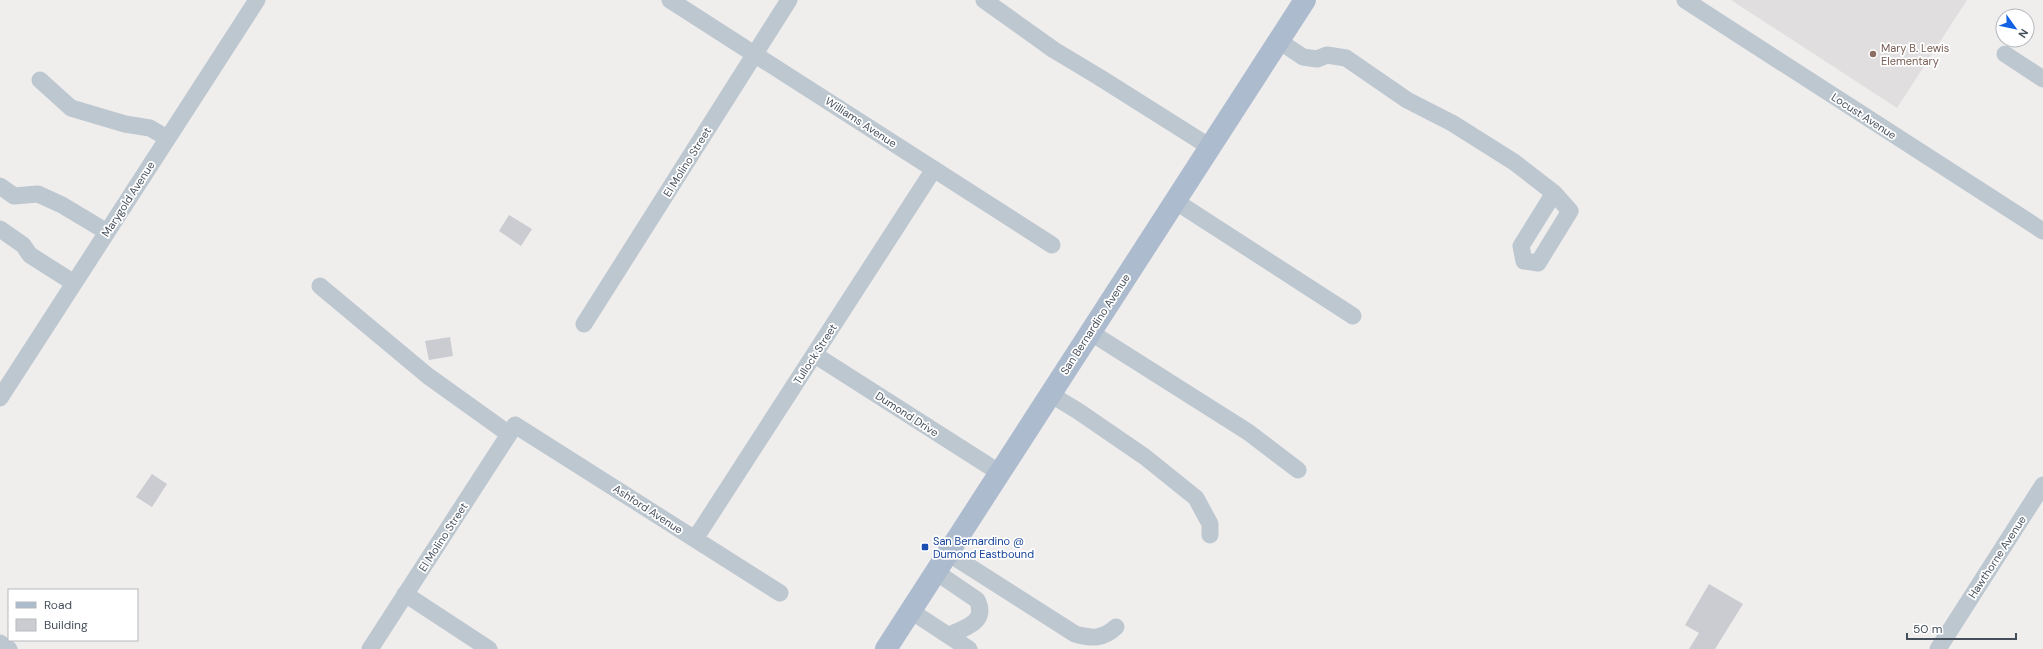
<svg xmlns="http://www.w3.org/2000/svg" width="2043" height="649" font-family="'DM Sans',sans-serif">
<rect width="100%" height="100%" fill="#f0eded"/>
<path fill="#e1dedf" d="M1731,0H1967L1897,108Z"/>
<path fill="#caccd2" d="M509,215L532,229L521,246L499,231Z
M450,337L453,356L429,360L425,341Z
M152,474L167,484L152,507L136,497Z
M1709,584L1743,604L1715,649H1689L1699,633L1685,625Z"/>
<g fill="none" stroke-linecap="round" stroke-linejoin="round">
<path stroke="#bdc7d0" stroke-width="17" d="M670,0L1052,245
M984,0L1054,50L1099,77L1210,147
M1685,0L2043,231
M1279,41L1303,57L1317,59L1327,55L1346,58L1407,100L1452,123L1514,162L1554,193L1570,211L1538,263L1524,261L1521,246L1554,193
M2005,54L2043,79
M40,80L71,108L125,124L150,128L167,138
M0,186L14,196L38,194L62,205L107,232
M1175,201L1353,316
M0,229L23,245L30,255L74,283
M320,286L428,376L509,434
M584,324L789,0
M1090,332L1248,432L1298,470
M815,355L1000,473
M1050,394L1078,411L1145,457L1196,498L1210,524V535
M0,398L257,0
M695,539L934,169
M948,553L1075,634C1092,639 1103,639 1116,627
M936,572L977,600C988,622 965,628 949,635
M405,594L489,649
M911,611L969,649
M0,643L9,649
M370,649L515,425L780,593
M1938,649L2043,485"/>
<path stroke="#acbbce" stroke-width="22" d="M886,649L1305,0"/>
</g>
<circle fill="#8d6e63" stroke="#fff" stroke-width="1.5" cx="1873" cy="54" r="4"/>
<rect fill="#1a4fb4" stroke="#fff" stroke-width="1.5" x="921" y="543" width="8" height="8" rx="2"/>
<g text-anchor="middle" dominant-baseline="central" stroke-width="3.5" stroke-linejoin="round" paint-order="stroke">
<g font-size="11" fill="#785e54" stroke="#fff" text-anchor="start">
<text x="1881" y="48">Mary B. Lewis<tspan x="1881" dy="13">Elementary</tspan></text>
</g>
<g font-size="11" fill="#454f5b" stroke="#fff">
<text transform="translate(1864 116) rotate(33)">Locust Avenue</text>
<text transform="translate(861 122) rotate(33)">Williams Avenue</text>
<text transform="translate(687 162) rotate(-58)">El Molino Street</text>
<text transform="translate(128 199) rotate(-57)">Marygold Avenue</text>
<text transform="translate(1095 324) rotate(-57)">San Bernardino Avenue</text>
<text transform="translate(815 354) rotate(-57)">Tullock Street</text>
<text transform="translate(907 414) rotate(33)">Dumond Drive</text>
<text transform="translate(648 509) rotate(33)">Ashford Avenue</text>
<text transform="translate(443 537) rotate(-57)">El Molino Street</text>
<text transform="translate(1997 557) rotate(-57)">Hawthorne Avenue</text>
</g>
<g font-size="11" fill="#164399" stroke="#fff" text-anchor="start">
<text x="933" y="541">San Bernardino @<tspan x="933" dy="13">Dumond Eastbound</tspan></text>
</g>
</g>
<rect x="8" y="589" width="130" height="52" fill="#ffffff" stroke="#b5b9bd"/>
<rect x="16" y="602" width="20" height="6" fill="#acbbce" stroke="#b5b9bd"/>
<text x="44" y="609" font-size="12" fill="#454f5b">Road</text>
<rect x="16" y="619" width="20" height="12" fill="#caccd2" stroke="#b5b9bd"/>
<text x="44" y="629" font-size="12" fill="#454f5b">Building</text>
<g transform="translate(2015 28) rotate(123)"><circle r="19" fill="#ffffff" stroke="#b5b9bd"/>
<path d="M0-3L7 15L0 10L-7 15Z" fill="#1262e5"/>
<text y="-6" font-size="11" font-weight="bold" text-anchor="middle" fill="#454f5b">N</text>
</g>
<path d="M1907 633v6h109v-6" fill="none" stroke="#454f5b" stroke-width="2"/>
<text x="1913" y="633" font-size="12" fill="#454f5b" stroke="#ffffff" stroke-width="3" paint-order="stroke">50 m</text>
</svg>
